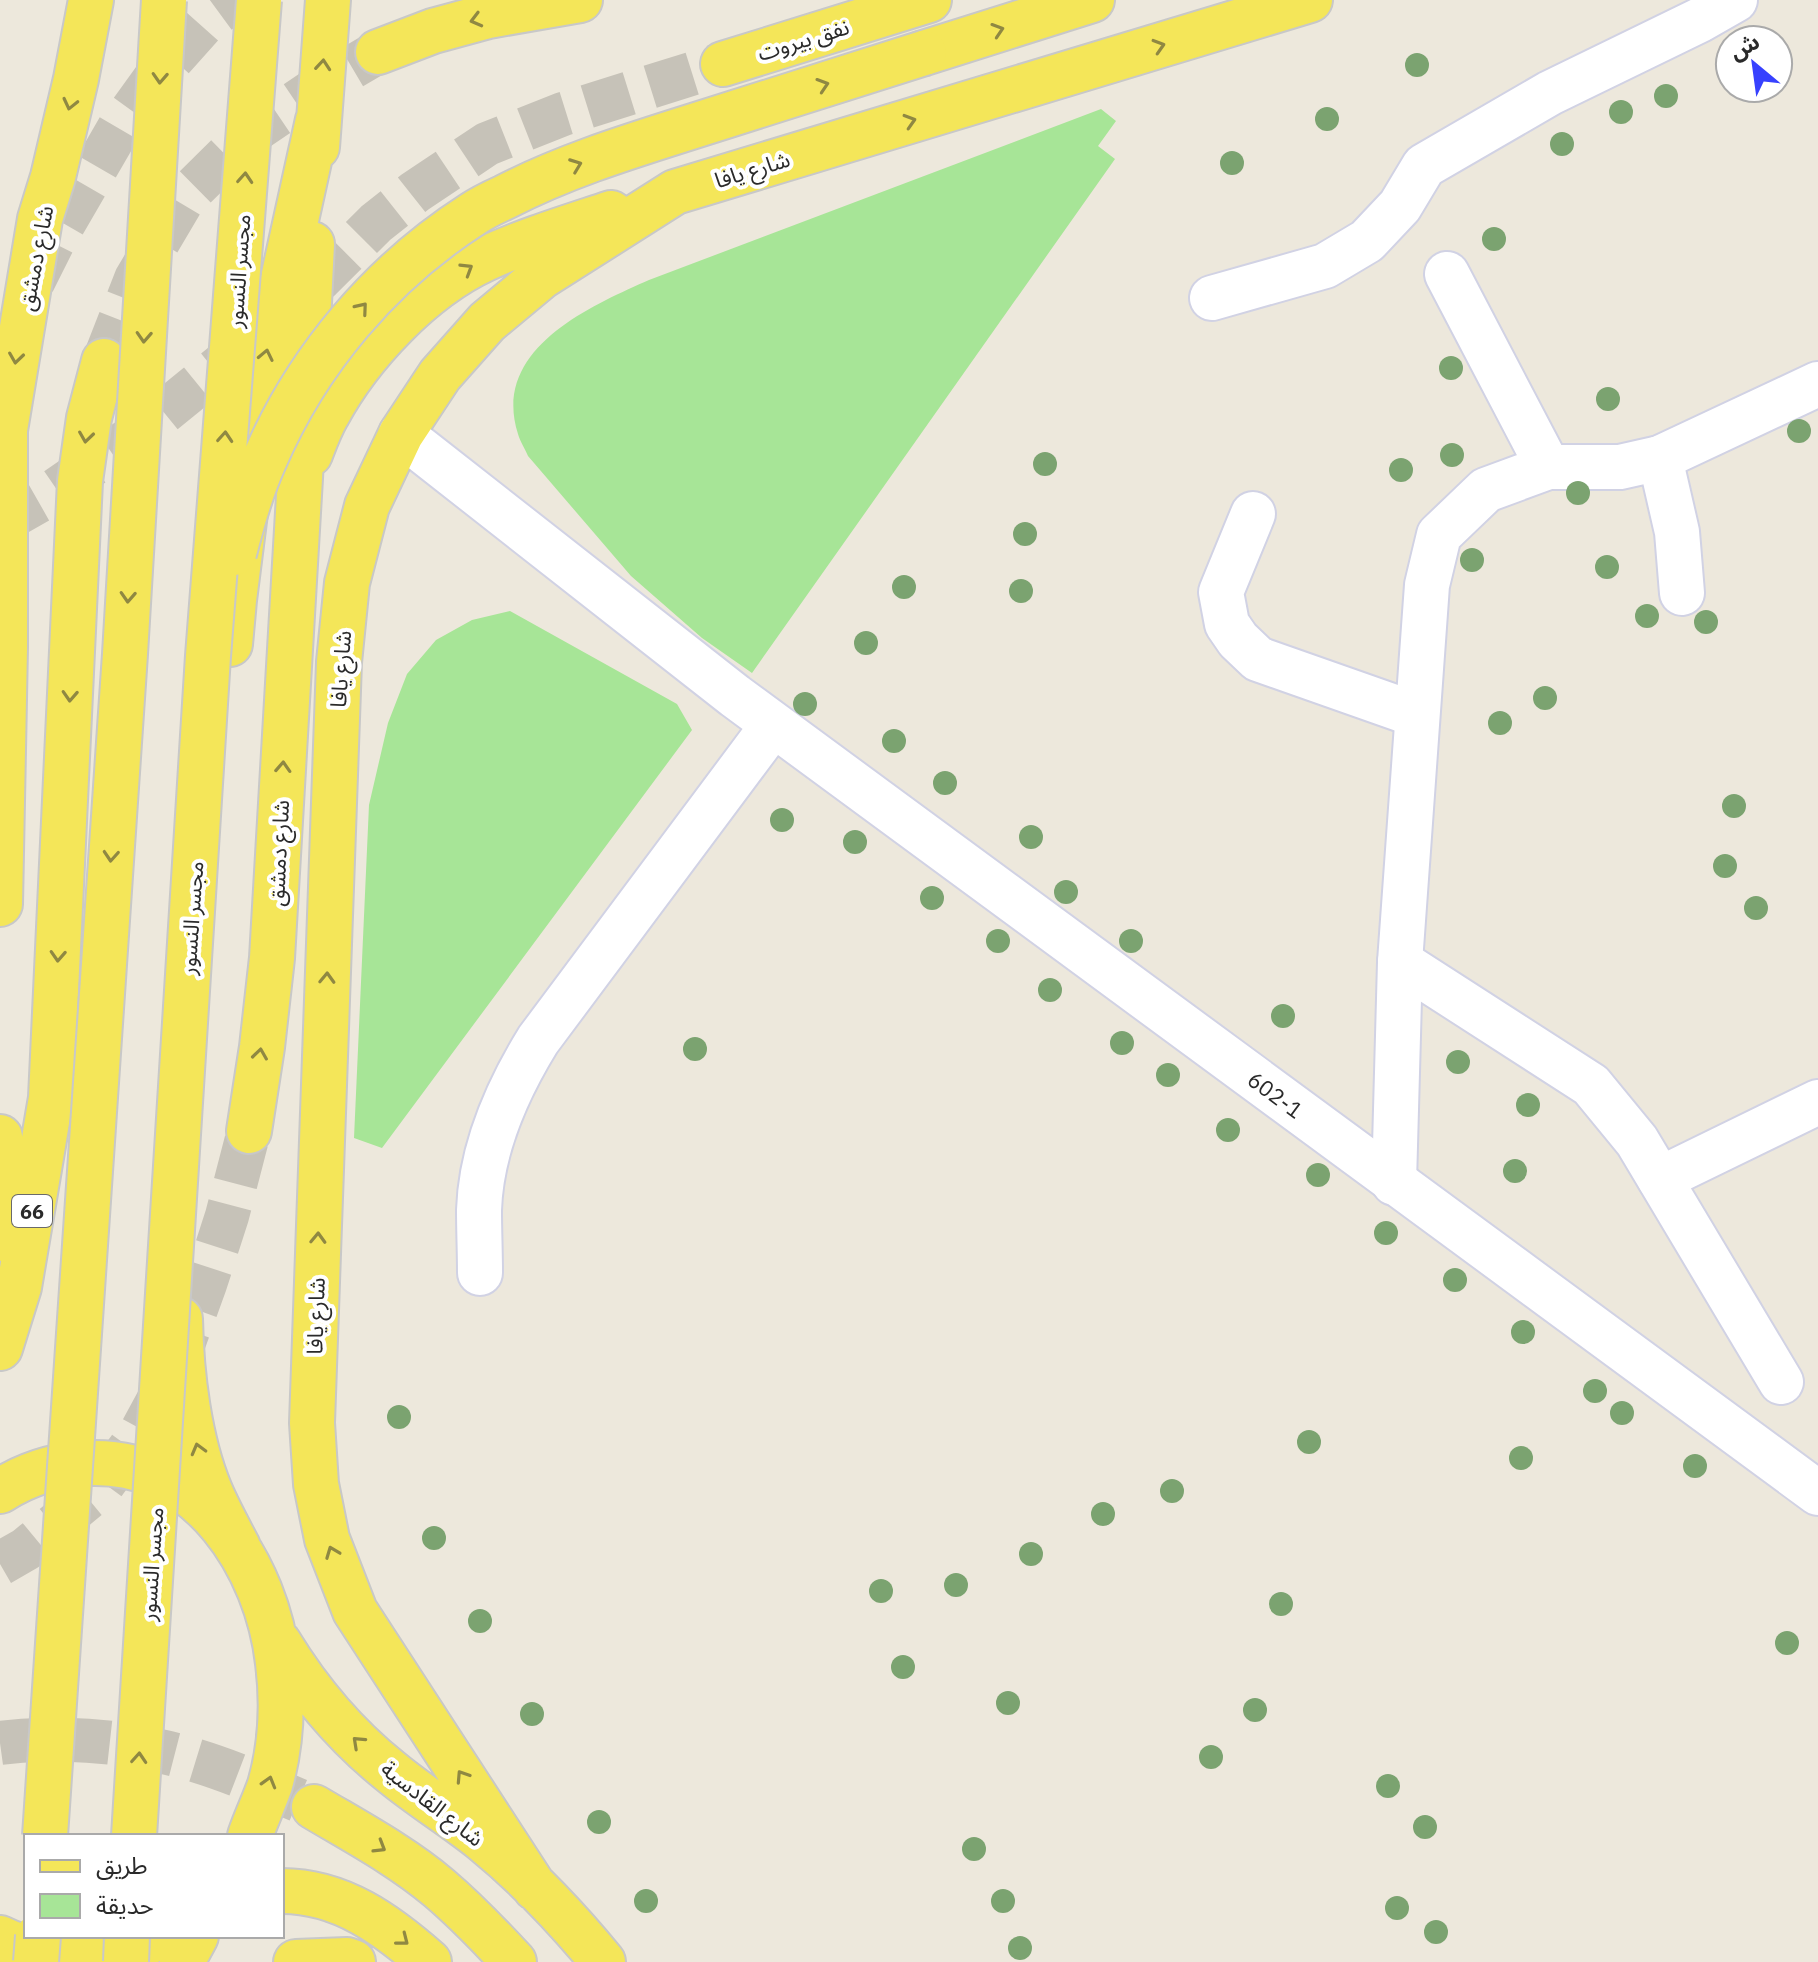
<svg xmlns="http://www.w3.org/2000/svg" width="1818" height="1962" font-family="'IBM Plex Sans','Noto Sans Arabic',sans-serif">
<rect width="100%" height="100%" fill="#ede8dc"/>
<path fill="#a7e597" d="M1101,109L1116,121L1098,146L1115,159L752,673L702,638L631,576L528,456C525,449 520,441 518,434C491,350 588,307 649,280Z
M510,611L677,704L692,730L382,1148L354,1138L369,805L388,723L407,674L436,640L472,620Z"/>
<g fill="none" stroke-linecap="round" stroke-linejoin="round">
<path stroke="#c6c2b8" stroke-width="44" stroke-dasharray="44 22" stroke-linecap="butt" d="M33,282L53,242L119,128L156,77L205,22L235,0
M104,361L136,279L184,198L248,135L322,85L378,52
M0,523L44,498L137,434L244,347L321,278L376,223L415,192L487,144L563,114L723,64
M0,1564L26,1549L101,1487L140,1434L172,1375L205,1284L227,1216L249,1131
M0,1743C51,1736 114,1740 164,1752C216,1764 265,1786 314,1807"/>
<g stroke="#d1d2e4" stroke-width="48">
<g id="minor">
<path d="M1212,298L1325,266L1367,241L1400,206L1424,166L1550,93L1700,20L1735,0"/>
<path id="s1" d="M401,434L735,696L1818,1493"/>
<path d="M1660,458L1677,532L1682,593"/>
<path d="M1548,467H1620L1660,458L1818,384"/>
<path d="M1253,514L1221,592L1227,624L1238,640L1258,659L1417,715"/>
<path d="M1400,962L1591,1085L1637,1141L1781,1382"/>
<path d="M1660,1179L1818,1102"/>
<path d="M1394,1183L1400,962L1427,585L1439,535L1486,490L1548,467L1447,274"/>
<path d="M480,1273C480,1252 479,1231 479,1210C481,1149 506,1092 538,1040L773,725"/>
</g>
</g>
<g stroke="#c8c8c8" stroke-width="48">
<path id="major" d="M378,52L433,31L488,16L580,0
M924,53L1092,0
M723,64L929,0
M317,147L328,0
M310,454C315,441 320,427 327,415C360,354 422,288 485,259C526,240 569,227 611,213
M230,644L234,600L263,370L318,120
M0,904L5,647V430L40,219L53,177L76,79L91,0
M249,1131L262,1047L272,958L300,478L312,244
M0,1137L12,1223V1242
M180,1319C181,1374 189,1440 210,1491C218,1510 228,1528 238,1547
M0,1348L19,1287L51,1098L80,481L89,418L104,361
M0,1491C28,1473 60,1464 92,1463C201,1461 267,1566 278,1663C283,1703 281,1746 270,1785C264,1802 256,1819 250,1836
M279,1643C309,1692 345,1735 390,1771C420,1796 453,1816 483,1840C527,1876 567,1918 603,1962
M314,1807C356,1832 401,1856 439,1888C466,1911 490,1936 514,1962
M535,1888L355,1611L327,1539L316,1484L312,1423L339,662L347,583L367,506L401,434L440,375L487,322L541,277L675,192L1310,0
M282,1891C341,1891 387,1925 429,1962
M0,1938C49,1962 113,1962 161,1936
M182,1962L196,1936
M296,1962L347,1960L353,1962"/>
</g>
<use href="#minor" stroke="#fff" stroke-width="44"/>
<use href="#major" stroke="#f4e659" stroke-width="44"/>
<g stroke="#c8c8c8" stroke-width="48" stroke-linecap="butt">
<path id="major-bridge" d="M234,553C242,522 251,490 264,461C307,360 381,273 473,214C483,207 494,202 505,197C561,168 621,149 681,130C762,105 843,79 924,53
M45,1836L125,654L164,0
M134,1836L208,656L259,0
M36,1962L38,1936
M126,1962L127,1936"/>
</g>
<use href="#major-bridge" stroke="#f4e659" stroke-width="44"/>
</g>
<g fill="#7ba370">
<circle cx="1417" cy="65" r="12"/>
<circle cx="1666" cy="96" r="12"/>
<circle cx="1621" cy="112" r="12"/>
<circle cx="1327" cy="119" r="12"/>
<circle cx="1562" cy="144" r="12"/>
<circle cx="1232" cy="163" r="12"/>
<circle cx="1494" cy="239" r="12"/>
<circle cx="1451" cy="368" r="12"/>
<circle cx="1608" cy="399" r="12"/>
<circle cx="1799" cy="431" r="12"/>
<circle cx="1452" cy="455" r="12"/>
<circle cx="1045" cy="464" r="12"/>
<circle cx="1401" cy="470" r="12"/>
<circle cx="1578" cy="493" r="12"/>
<circle cx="1025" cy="534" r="12"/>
<circle cx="1472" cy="560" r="12"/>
<circle cx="1607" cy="567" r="12"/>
<circle cx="904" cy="587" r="12"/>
<circle cx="1021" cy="591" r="12"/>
<circle cx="1647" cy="616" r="12"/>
<circle cx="1706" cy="622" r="12"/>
<circle cx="866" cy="643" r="12"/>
<circle cx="1545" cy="698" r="12"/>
<circle cx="805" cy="704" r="12"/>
<circle cx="1500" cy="723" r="12"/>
<circle cx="894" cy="741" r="12"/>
<circle cx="945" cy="783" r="12"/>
<circle cx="1734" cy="806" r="12"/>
<circle cx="782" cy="820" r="12"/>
<circle cx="1031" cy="837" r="12"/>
<circle cx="855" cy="842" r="12"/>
<circle cx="1725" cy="866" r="12"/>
<circle cx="1066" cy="892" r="12"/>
<circle cx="932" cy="898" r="12"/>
<circle cx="1756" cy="908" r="12"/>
<circle cx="998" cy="941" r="12"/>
<circle cx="1131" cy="941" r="12"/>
<circle cx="1050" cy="990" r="12"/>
<circle cx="1283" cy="1016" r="12"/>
<circle cx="1122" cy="1043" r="12"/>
<circle cx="695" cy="1049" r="12"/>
<circle cx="1458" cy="1062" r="12"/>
<circle cx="1168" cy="1075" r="12"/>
<circle cx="1528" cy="1105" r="12"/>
<circle cx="1228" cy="1130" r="12"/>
<circle cx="1515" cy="1171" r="12"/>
<circle cx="1318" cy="1175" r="12"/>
<circle cx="1386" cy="1233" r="12"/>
<circle cx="1455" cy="1280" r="12"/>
<circle cx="1523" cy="1332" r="12"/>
<circle cx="1595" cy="1391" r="12"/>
<circle cx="1622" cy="1413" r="12"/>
<circle cx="399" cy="1417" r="12"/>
<circle cx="1309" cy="1442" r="12"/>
<circle cx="1521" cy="1458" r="12"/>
<circle cx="1695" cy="1466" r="12"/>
<circle cx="1172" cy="1491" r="12"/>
<circle cx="1103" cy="1514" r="12"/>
<circle cx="434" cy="1538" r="12"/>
<circle cx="1031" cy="1554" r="12"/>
<circle cx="956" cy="1585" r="12"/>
<circle cx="881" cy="1591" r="12"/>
<circle cx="1281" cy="1604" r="12"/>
<circle cx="480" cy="1621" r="12"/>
<circle cx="1787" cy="1643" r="12"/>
<circle cx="903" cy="1667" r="12"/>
<circle cx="1008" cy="1703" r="12"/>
<circle cx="1255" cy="1710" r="12"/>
<circle cx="532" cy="1714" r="12"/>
<circle cx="1211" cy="1757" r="12"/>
<circle cx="1388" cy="1786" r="12"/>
<circle cx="599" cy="1822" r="12"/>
<circle cx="1425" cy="1827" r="12"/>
<circle cx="974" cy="1849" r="12"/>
<circle cx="646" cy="1901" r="12"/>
<circle cx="1003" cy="1901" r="12"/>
<circle cx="1397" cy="1908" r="12"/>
<circle cx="1436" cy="1932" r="12"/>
<circle cx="1020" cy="1948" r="12"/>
</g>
<defs><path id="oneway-chevron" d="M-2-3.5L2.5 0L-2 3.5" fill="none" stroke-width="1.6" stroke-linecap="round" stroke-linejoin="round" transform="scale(2)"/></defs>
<g stroke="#8f8842">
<use href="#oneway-chevron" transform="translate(476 20) rotate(165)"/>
<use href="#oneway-chevron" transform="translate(998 30) rotate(-18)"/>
<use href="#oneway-chevron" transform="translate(1159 46) rotate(-17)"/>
<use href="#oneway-chevron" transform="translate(323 65) rotate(-85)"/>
<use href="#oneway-chevron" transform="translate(160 78) rotate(93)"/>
<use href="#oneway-chevron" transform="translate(823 85) rotate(-18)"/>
<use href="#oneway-chevron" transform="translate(70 104) rotate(103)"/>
<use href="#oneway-chevron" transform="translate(910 121) rotate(-17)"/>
<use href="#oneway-chevron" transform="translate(576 165) rotate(-21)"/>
<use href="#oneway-chevron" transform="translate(245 178) rotate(-86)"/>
<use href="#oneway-chevron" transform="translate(467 269) rotate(-32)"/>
<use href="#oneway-chevron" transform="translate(362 308) rotate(-50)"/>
<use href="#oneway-chevron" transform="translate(144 337) rotate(93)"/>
<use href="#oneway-chevron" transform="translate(266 355) rotate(-78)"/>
<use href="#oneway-chevron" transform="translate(16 358) rotate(98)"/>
<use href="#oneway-chevron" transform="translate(86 437) rotate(98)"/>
<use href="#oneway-chevron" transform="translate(225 437) rotate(-86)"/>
<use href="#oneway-chevron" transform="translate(128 597) rotate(93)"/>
<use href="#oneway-chevron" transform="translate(70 696) rotate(93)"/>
<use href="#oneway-chevron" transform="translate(283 767) rotate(-87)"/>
<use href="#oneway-chevron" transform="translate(111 856) rotate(94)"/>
<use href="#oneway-chevron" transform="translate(58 956) rotate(93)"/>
<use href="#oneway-chevron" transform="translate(327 978) rotate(-88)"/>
<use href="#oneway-chevron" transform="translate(260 1054) rotate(-82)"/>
<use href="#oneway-chevron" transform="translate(318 1238) rotate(-88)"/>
<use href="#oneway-chevron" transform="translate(198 1449) rotate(-105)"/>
<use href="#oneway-chevron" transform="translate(332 1552) rotate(-111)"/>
<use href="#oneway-chevron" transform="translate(358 1742) rotate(-137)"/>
<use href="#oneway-chevron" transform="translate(139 1758) rotate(-86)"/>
<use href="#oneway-chevron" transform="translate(462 1776) rotate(-123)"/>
<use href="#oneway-chevron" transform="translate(269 1782) rotate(-74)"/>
<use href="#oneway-chevron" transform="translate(380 1847) rotate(31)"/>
<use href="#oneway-chevron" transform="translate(403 1940) rotate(38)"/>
</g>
<g text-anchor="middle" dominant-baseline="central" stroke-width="8" stroke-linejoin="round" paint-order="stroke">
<rect fill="#fff" stroke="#6a6a6a" stroke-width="2" x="12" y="1195" width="40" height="32" rx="6"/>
<g font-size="20" font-weight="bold" fill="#2a2a2a">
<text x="32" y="1211">66</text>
</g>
<g font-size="22" fill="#2a2a2a" stroke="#fff">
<text transform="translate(803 39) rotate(-17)">نفق بيروت</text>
<text transform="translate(752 169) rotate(-17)">شارع يافا</text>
<text transform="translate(35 258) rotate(-79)">شارع دمشق</text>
<text transform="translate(238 271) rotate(-86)">مجسر النسور</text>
<text transform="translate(340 669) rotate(-86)">شارع يافا</text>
<text transform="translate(278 853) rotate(-87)">شارع دمشق</text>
<text transform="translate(191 918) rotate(-86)">مجسر النسور</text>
<text stroke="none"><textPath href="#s1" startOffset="1096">602-1</textPath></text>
<text transform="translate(315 1316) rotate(-88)">شارع يافا</text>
<text transform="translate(151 1564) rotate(-86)">مجسر النسور</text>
<text transform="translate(433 1803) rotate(38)">شارع القادسية</text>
</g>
</g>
<rect x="24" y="1834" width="260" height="104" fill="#ffffff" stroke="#aaaaaa" stroke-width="2"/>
<rect x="40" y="1860" width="40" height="12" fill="#f4e659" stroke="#aaaaaa" stroke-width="2"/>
<text x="96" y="1874" font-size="24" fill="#2a2a2a">طريق</text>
<rect x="40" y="1894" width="40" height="24" fill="#a7e597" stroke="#aaaaaa" stroke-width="2"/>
<text x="96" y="1914" font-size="24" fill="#2a2a2a">حديقة</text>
<g transform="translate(1754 64) rotate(331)"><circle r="38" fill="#ffffff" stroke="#aaaaaa" stroke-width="2"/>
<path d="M0-6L14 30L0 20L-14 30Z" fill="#3741fe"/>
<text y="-12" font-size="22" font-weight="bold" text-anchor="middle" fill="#2a2a2a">ش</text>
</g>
</svg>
